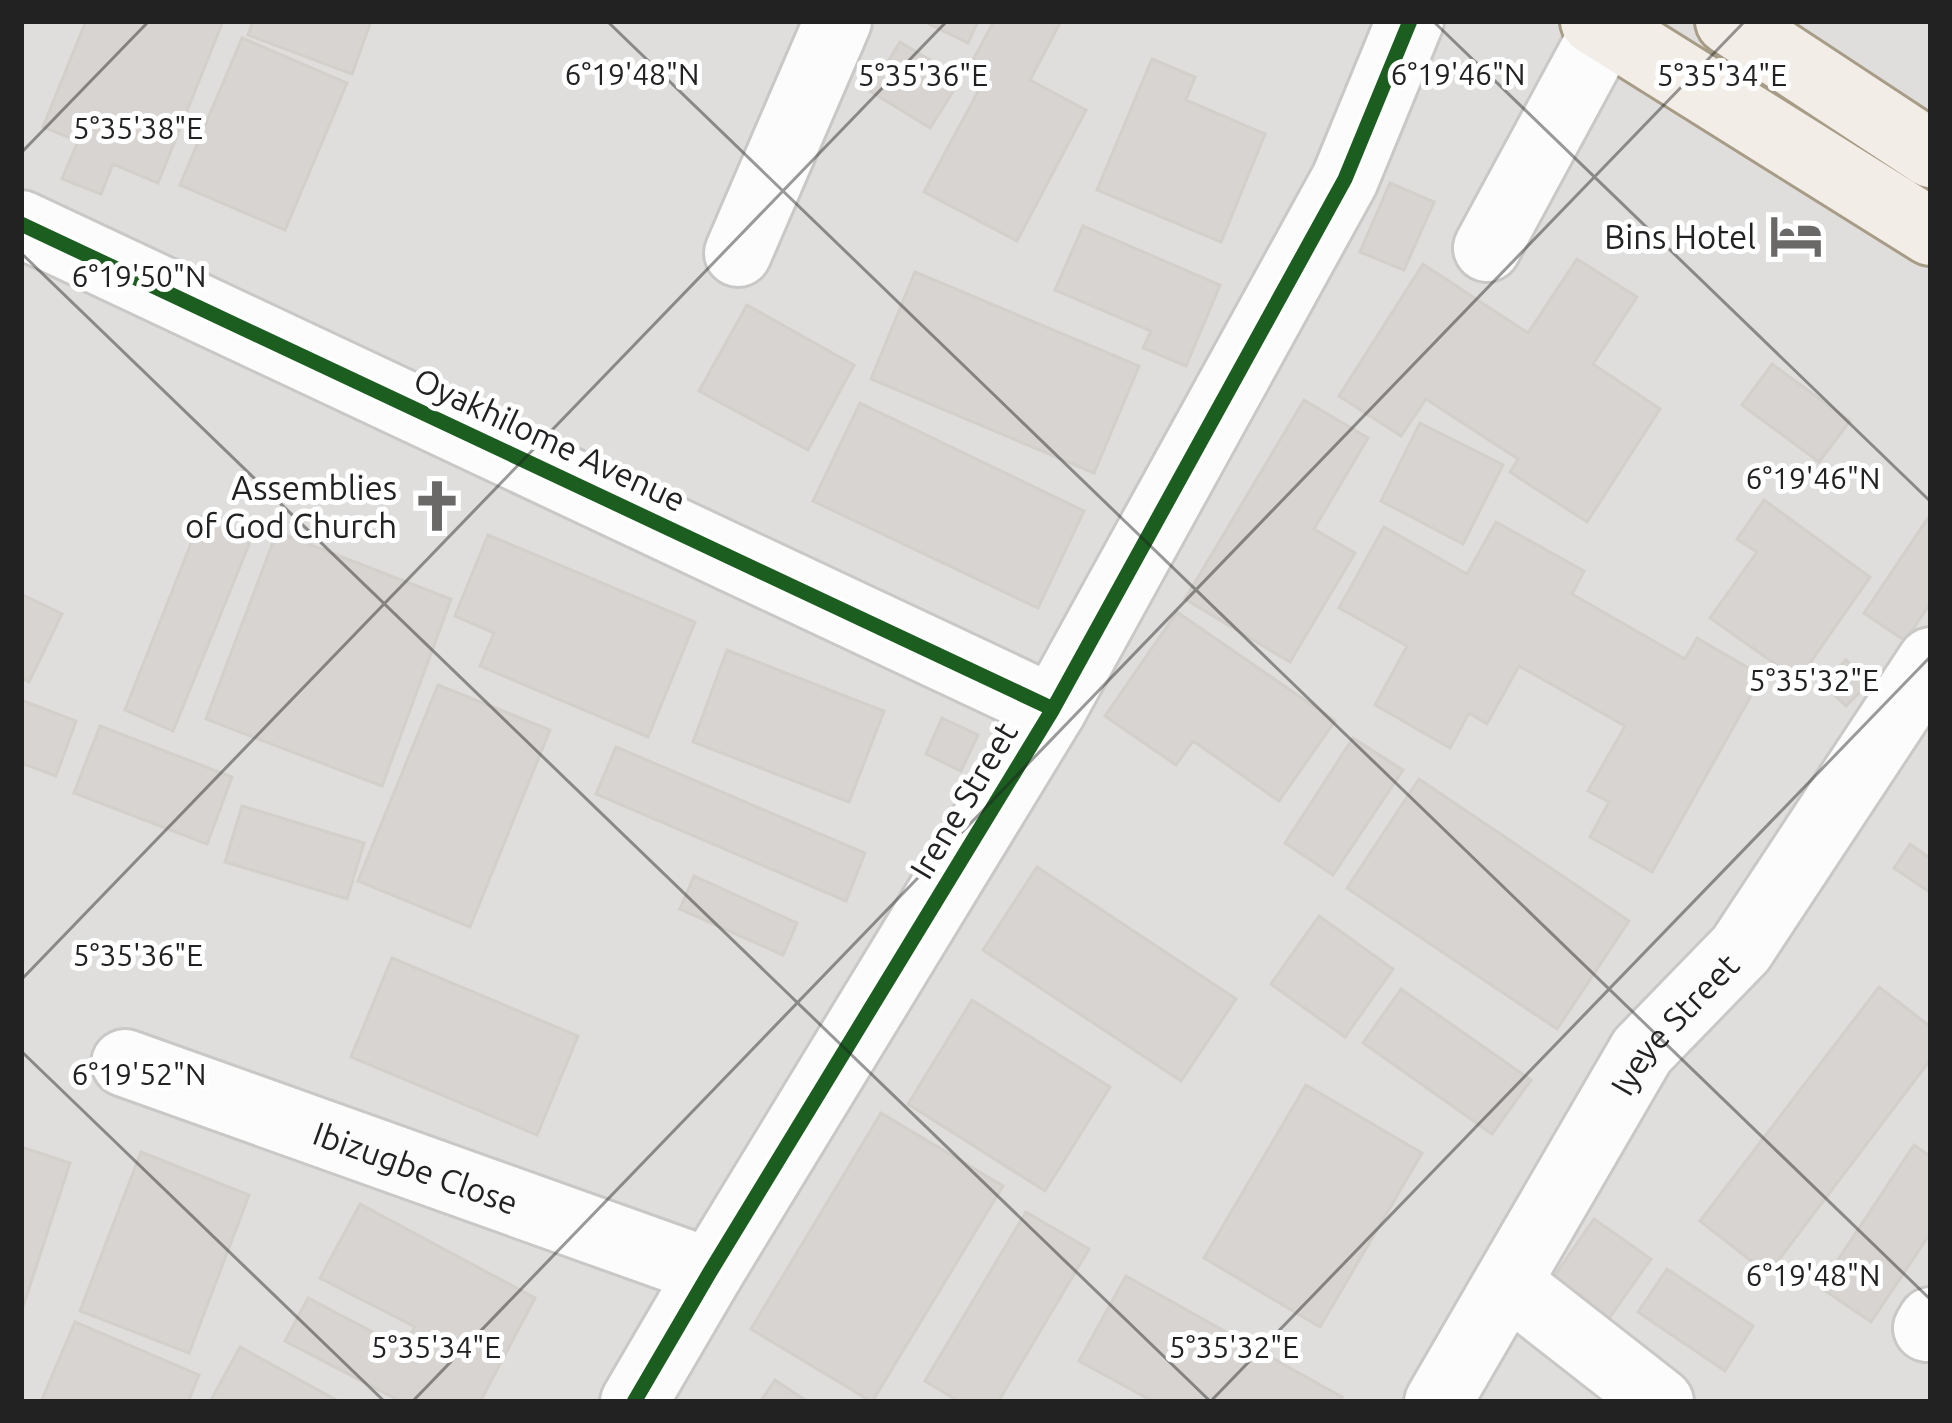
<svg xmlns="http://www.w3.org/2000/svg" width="1952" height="1423" font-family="Ubuntu,sans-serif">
<rect width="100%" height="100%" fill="#f0eeeb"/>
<path fill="#dfdedc" d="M21,21H1931V1402H21Z"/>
<path fill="#d7d4d2" stroke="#d3d0cc" stroke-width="3" d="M86,21H223L158,183L113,164L101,194L62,179L78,141L43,127Z
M253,21H371L352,74L248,35Z
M930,21H978L968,43L929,24Z
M994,21H1061L1030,80L1086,110L1017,241L924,192L989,71L972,62Z
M242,38L347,83L285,230L180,185Z
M900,42L961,79L930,128L870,91Z
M1152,59L1195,77L1186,100L1265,134L1221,242L1097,190Z
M1390,183L1434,202L1404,270L1360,252Z
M1083,226L1220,285L1186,366L1143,348L1151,331L1055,290Z
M1577,259L1637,297L1593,364L1660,409L1587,522L1510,472L1518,459L1426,399L1401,436L1339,396L1423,264L1528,333Z
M915,272L1139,366L1094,473L871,379Z
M747,305L854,365L808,450L699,391Z
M1772,364L1850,421L1819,462L1742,405Z
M1304,400L1368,438L1314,529L1355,553L1290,662L1185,599Z
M860,403L1084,511L1038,608L813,501Z
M1420,423L1503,465L1463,544L1381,501Z
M1764,500L1870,577L1798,680L1710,618L1757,552L1737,539Z
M202,516L252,537L173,731L125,710Z
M1928,518L1931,520V602L1905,641L1864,613Z
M1496,522L1584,571L1572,594L1685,659L1697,638L1762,676L1652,872L1590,837L1609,802L1588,791L1625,726L1519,666L1487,724L1469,713L1450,748L1375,705L1407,646L1339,608L1384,527L1467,574Z
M277,532L451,599L382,786L206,719Z
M488,535L695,622L648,737L480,666L494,633L455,616Z
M21,594L62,614L29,682L21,678Z
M1177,612L1335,721L1279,801L1193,741L1176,765L1105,716Z
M727,650L884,711L849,802L693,742Z
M1846,660L1869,683L1846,706L1823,684Z
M438,685L550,730L470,927L358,881Z
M21,700L76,721L56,776L21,763Z
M942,718L978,735L961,771L926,754Z
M100,726L232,777L207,844L74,793Z
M1353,738L1403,770L1333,875L1285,843Z
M616,747L865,853L846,901L596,794Z
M1419,779L1629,921L1557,1029L1347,888Z
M242,806L364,843L347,899L225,862Z
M1910,844L1931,859V893L1894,868Z
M1037,867L1236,999L1181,1081L983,950Z
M694,876L797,923L783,955L680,909Z
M1319,916L1393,969L1345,1037L1271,984Z
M392,958L578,1036L537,1135L351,1057Z
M1879,987L1931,1027V1059L1768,1274L1700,1221Z
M1401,989L1531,1080L1492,1134L1363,1043Z
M972,1000L1110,1087L1045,1191L908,1104Z
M1306,1085L1422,1153L1320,1327L1204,1258Z
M881,1113L1003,1186L872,1402L751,1329Z
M1914,1145L1931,1157V1232L1871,1322L1820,1287Z
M21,1147L70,1163L21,1313Z
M141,1152L249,1195L189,1353L80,1311Z
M360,1204L535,1298L480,1402H402L285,1341L308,1298L403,1348L415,1327L320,1278Z
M1026,1212L1089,1249L998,1402H960L925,1381Z
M1594,1219L1651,1259L1605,1324L1548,1285Z
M1667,1269L1753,1326L1725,1371L1638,1312Z
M1126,1276L1342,1397L1339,1402H1154L1079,1361Z
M75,1322L199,1375L188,1402H41Z
M240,1347L340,1402H210Z
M775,1380L808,1402H760Z"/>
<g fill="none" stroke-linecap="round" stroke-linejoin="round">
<g stroke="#c9c8c7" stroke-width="72">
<g id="minor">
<path d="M21,224L1053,709"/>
<path d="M1487,248L1606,28"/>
<path d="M738,253L838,21"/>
<path id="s1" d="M125,1063L710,1272"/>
<path d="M1508,1283L1660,1402"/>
<path d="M1927,1328L1931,1321"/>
<path d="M634,1402L710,1272L1053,709L1345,179L1410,21"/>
<path id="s2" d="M1438,1402L1642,1051L1741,949L1931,661"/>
</g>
</g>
<g stroke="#a79c86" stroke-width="72">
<path id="major" d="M1594,21L1931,232
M1729,21L1931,154"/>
</g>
<use href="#minor" stroke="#fdfcfc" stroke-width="66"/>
<use href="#major" stroke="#f3ede7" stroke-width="66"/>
<g stroke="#fff" stroke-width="22">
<path id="cycleway" d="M21,224L1053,709
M634,1402L710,1272L1053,709L1345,179L1410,21"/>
</g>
<use href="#cycleway" stroke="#1b5e20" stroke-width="15"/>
</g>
<path fill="none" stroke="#222" stroke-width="3" stroke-opacity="0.45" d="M607,21L1931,1300M1433,21L1931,502M21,153L149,21M21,253L1211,1402M21,980L947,21M21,1051L385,1402M412,1402L1745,21M1210,1402L1931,656"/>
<defs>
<g id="hotel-bare" transform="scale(4.14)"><path d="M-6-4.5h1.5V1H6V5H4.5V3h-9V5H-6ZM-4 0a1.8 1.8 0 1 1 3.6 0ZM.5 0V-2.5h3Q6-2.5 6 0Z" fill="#6a6968" stroke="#fff" stroke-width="2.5" paint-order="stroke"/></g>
<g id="church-bare" transform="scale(4.14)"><path d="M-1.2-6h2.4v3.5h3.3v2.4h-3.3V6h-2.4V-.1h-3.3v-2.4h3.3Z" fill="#6a6968" stroke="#fff" stroke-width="2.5" paint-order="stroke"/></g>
</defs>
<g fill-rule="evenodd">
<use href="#hotel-bare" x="1796" y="236"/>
<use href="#church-bare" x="437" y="506"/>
</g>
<g text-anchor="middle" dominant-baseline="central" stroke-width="10" stroke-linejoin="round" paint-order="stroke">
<g font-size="33" fill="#222" stroke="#fff" text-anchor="end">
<text x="1756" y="236">Bins Hotel</text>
<text x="397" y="487">Assemblies<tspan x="397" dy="38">of God Church</tspan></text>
</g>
<g font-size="33" fill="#222" stroke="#fff">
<text transform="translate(550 439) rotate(25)">Oyakhilome Avenue</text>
<text transform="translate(963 800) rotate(-59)">Irene Street</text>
<text stroke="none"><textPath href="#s2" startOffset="447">Iyeye Street</textPath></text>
<text stroke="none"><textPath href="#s1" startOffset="309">Ibizugbe Close</textPath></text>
</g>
</g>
<g font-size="30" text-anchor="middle" fill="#222" stroke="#fff" stroke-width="10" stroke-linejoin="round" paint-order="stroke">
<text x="632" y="85">6°19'48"N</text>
<text x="1458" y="85">6°19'46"N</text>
<text x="923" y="86">5°35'36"E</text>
<text x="1722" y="86">5°35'34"E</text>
<text x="138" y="139">5°35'38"E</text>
<text x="139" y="287">6°19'50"N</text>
<text x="1813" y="489">6°19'46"N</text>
<text x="1814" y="691">5°35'32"E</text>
<text x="138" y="966">5°35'36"E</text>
<text x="139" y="1085">6°19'52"N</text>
<text x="1813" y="1286">6°19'48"N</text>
<text x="436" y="1358">5°35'34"E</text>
<text x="1234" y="1358">5°35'32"E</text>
</g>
<rect width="1952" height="1423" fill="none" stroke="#222222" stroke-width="48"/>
</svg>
